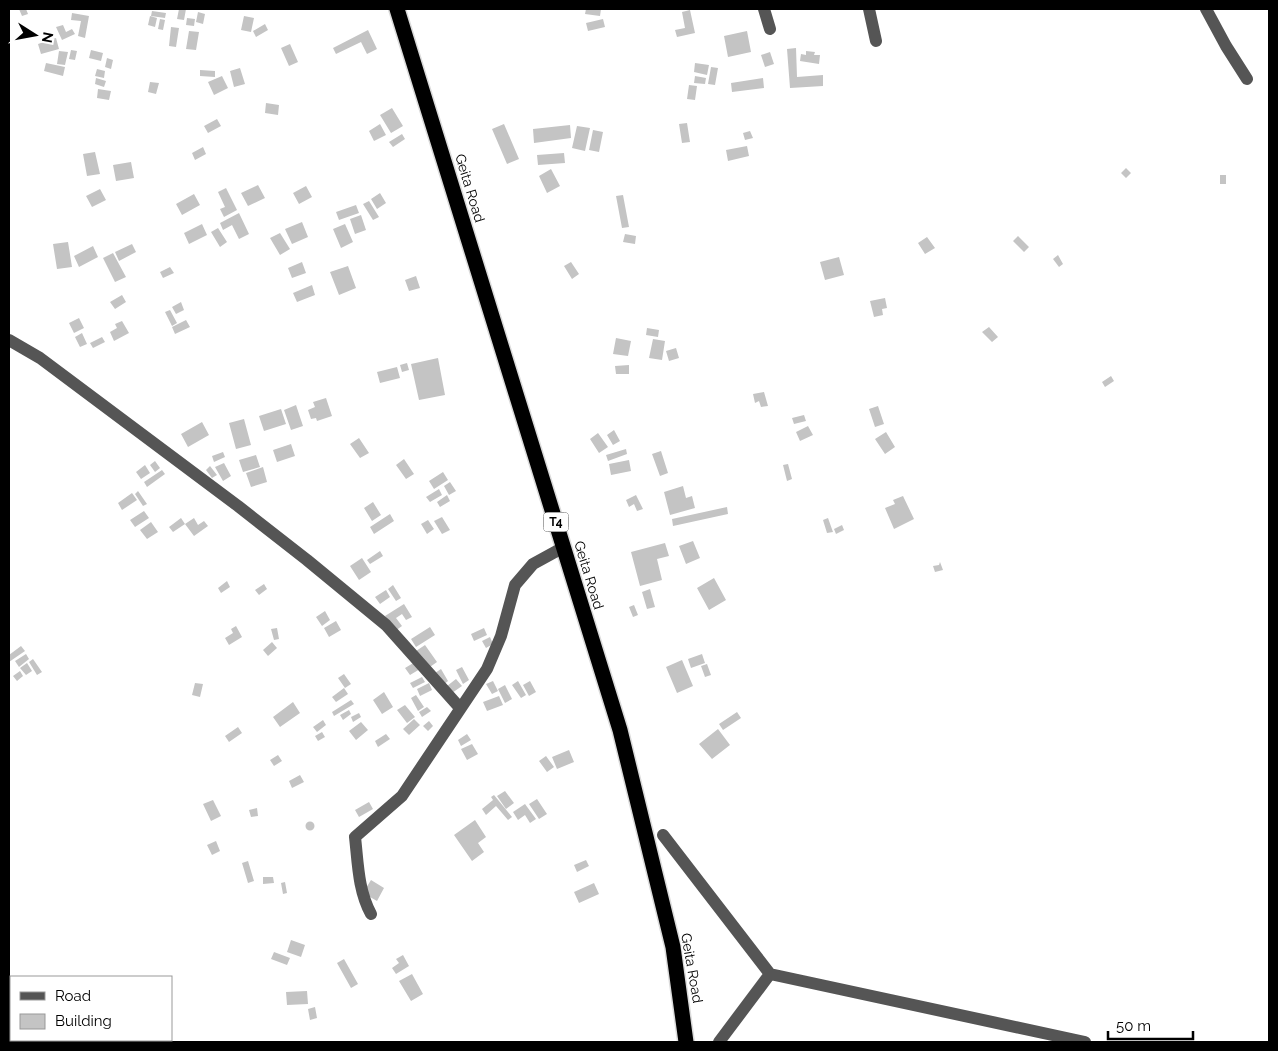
<svg xmlns="http://www.w3.org/2000/svg" width="1278" height="1051" font-family="Raleway,sans-serif">
<rect width="100%" height="100%" fill="#fff"/>
<path fill="#c4c4c4" d="M19,9H26L28,14L22,16Z
M179,9H186L184,20L177,19Z
M586,9H601L600,16L585,14Z
M690,10L695,33L677,37L675,30L685,28L682,12Z
M152,11L166,13L165,18L151,16Z
M198,12L205,14L203,24L196,22Z
M72,13L89,16L85,38L78,36L81,21L71,20Z
M150,16L157,18L155,27L148,25Z
M244,16L254,18L251,32L241,30Z
M187,18L195,19L194,26L186,25Z
M160,19L165,20L163,30L158,29Z
M603,19L605,27L588,31L586,23Z
M265,24L268,30L256,37L253,31Z
M63,25L66,32L72,29L75,34L62,40L56,27Z
M171,27L179,28L176,47L169,46Z
M368,30L377,49L367,54L361,42L336,54L333,48Z
M189,31L199,32L196,50L186,49Z
M747,31L751,52L728,57L724,36Z
M56,38L59,49L41,54L38,44Z
M290,44L298,62L289,66L281,48Z
M796,48L797,77L823,75V86L790,88L787,49Z
M71,50L77,51L75,60L69,59Z
M91,50L103,53L101,61L89,58Z
M59,51L68,52L65,65L57,64Z
M806,51L815,52L814,55H820L819,64L800,61L801,54L806,55Z
M770,52L774,64L765,67L761,55Z
M107,58L113,60L111,69L105,67Z
M46,63L65,67L63,76L44,71Z
M695,63L709,65L707,75L694,72Z
M711,67L718,68L715,85L708,84Z
M240,68L245,84L234,87L230,71Z
M97,69L105,71L104,78L95,76Z
M200,70L215,71V77L200,76Z
M222,76L228,88L214,95L208,82Z
M695,76L706,78L705,84L694,83Z
M96,78L106,81L104,87L95,84Z
M763,78L764,88L732,92L731,83Z
M150,82L159,83L156,94L148,92Z
M689,85L697,86L695,100L687,99Z
M98,89L111,91L109,100L97,98Z
M266,103L279,105L278,115L265,113Z
M392,108L403,126L391,133L380,115Z
M217,119L221,126L208,133L204,126Z
M687,123L690,142L682,143L679,124Z
M380,124L386,135L374,141L369,131Z
M504,124L519,159L507,164L492,129Z
M570,125L571,138L534,143L533,129Z
M577,126L590,128L585,151L572,148Z
M593,130L603,132L599,152L589,150Z
M750,131L753,138L745,140L743,133Z
M402,134L405,139L393,147L389,142Z
M747,146L749,156L728,161L726,150Z
M203,147L206,154L195,160L192,153Z
M95,152L100,174L87,176L83,154Z
M564,153L565,163L538,165L537,155Z
M131,162L134,178L116,181L113,165Z
M1126,168L1131,173L1126,178L1121,173Z
M551,169L560,186L547,193L539,176Z
M1220,175H1226V184H1220Z
M258,185L265,198L248,206L241,193Z
M306,186L312,197L299,204L293,193Z
M226,188L237,210L224,217L220,209L225,207L218,192Z
M100,189L106,200L92,207L86,196Z
M380,193L386,203L377,209L371,199Z
M194,194L200,205L182,215L176,204Z
M623,195L629,227L622,228L616,196Z
M369,201L379,217L373,220L363,204Z
M356,205L359,213L339,220L336,212Z
M239,213L249,234L239,239L232,225L223,230L220,223Z
M361,215L366,230L355,234L350,219Z
M302,222L308,237L292,244L285,229Z
M202,224L207,235L189,244L184,233Z
M345,224L353,242L341,248L333,229Z
M218,228L227,242L220,247L211,232Z
M280,233L290,249L280,255L270,238Z
M625,234L636,236L635,244L623,242Z
M1018,236L1029,247L1024,252L1013,241Z
M927,237L935,248L925,254L918,243Z
M68,242L72,267L57,269L53,244Z
M132,244L136,252L119,261L115,252Z
M93,246L98,257L79,267L74,256Z
M113,253L126,277L115,282L103,258Z
M1058,255L1063,264L1059,267L1053,259Z
M839,257L844,275L825,280L820,262Z
M302,262L306,273L292,278L288,268Z
M571,262L579,274L572,279L564,266Z
M348,266L356,288L339,295L330,272Z
M170,267L174,273L163,278L160,272Z
M416,276L420,288L409,291L405,280Z
M312,285L315,295L297,302L293,293Z
M122,295L126,302L115,309L110,302Z
M885,298L887,308L882,309L883,315L874,317L870,301Z
M181,302L184,310L176,314L172,307Z
M170,310L177,323L172,326L165,312Z
M79,318L84,328L74,333L69,323Z
M186,320L190,327L175,334L172,327Z
M122,321L129,333L114,341L110,332L117,328L115,324Z
M989,327L998,337L992,342L982,332Z
M647,328L659,330L658,337L646,335Z
M82,333L87,344L80,347L75,337Z
M102,337L105,342L93,348L90,343Z
M616,338L631,341L628,356L613,354Z
M653,339L665,341L662,360L649,358Z
M676,348L679,358L669,361L666,351Z
M438,358L445,395L419,400L411,364Z
M407,363L409,370L402,372L400,365Z
M629,365V374H616L615,366Z
M397,367L400,378L380,383L377,372Z
M1111,376L1114,381L1105,387L1102,382Z
M764,392L768,406L761,407L759,401L755,403L753,394Z
M326,398L332,416L317,421L316,418L311,419L308,410L315,407L313,402Z
M296,405L303,426L291,430L284,410Z
M878,406L884,424L875,427L869,409Z
M281,409L286,424L264,431L259,416Z
M804,415L806,421L794,424L792,418Z
M244,419L251,445L236,449L229,423Z
M202,422L209,435L188,447L181,434Z
M808,426L813,435L800,441L796,432Z
M614,430L620,441L613,445L607,435Z
M886,432L895,447L885,454L875,439Z
M598,433L608,447L599,453L590,439Z
M359,438L369,453L360,458L350,444Z
M291,444L295,456L277,462L273,450Z
M626,449L627,454L608,461L606,455Z
M661,451L668,473L660,476L652,454Z
M223,452L225,457L214,462L212,456Z
M256,455L260,467L243,472L239,460Z
M404,459L414,474L406,479L396,465Z
M629,460L631,471L611,475L609,464Z
M155,461L160,468L155,472L150,465Z
M224,463L231,476L223,481L215,467Z
M788,464L792,479L787,481L783,465Z
M145,465L150,473L141,479L136,472Z
M210,466L217,475L212,478L206,470Z
M263,467L267,482L251,487L246,473Z
M162,470L165,474L147,487L144,482Z
M443,472L448,480L434,489L429,481Z
M450,482L456,491L449,495L444,486Z
M683,486L686,498L692,496L695,508L670,515L664,492Z
M439,489L442,495L430,502L426,497Z
M138,491L147,504L143,506L135,494Z
M132,493L137,500L122,510L118,503Z
M447,495L450,501L440,507L437,502Z
M636,495L643,509L637,511L634,504L629,507L626,500Z
M903,496L914,519L894,529L885,508L895,504L893,500Z
M373,502L381,515L372,521L364,508Z
M727,507L728,514L673,526L672,519Z
M144,511L149,518L135,527L130,520Z
M390,514L394,521L374,534L370,527Z
M442,517L450,530L442,534L434,521Z
M181,518L185,524L173,532L169,527Z
M194,518L198,525L204,521L208,526L194,536L185,524Z
M828,518L833,532L827,533L823,520Z
M428,520L434,529L427,534L421,524Z
M151,522L158,532L147,539L140,530Z
M842,525L844,530L836,534L834,529Z
M693,541L700,558L686,564L679,546Z
M665,543L669,556L657,559L662,580L640,586L631,552Z
M380,551L383,556L370,564L367,560Z
M362,558L371,572L359,580L350,566Z
M940,562L943,570L935,572L933,566L939,565Z
M714,578L726,600L709,610L697,588Z
M227,581L230,587L221,593L218,588Z
M264,584L267,589L259,595L255,590Z
M393,585L401,598L396,601L388,589Z
M650,589L655,607L647,609L642,592Z
M386,590L390,597L380,604L375,597Z
M404,604L412,617L406,620L402,614L396,618L402,626L395,631L385,616Z
M634,605L638,615L633,617L629,607Z
M325,611L330,620L322,626L316,617Z
M336,621L341,630L329,637L324,628Z
M236,626L242,637L229,645L225,638L233,633L231,629Z
M430,627L435,635L416,647L411,639Z
M277,628L279,639L274,640L271,629Z
M484,628L487,635L474,641L471,634Z
M490,637L493,644L486,648L482,641Z
M272,642L277,648L268,656L263,650Z
M425,645L437,662L427,669L416,651Z
M21,646L25,651L9,662V655Z
M26,654L29,659L19,667L15,661Z
M702,654L705,663L691,668L688,659Z
M33,659L42,672L37,675L29,662Z
M682,660L693,686L677,693L666,667Z
M415,662L420,669L410,675L405,668Z
M27,663L32,671L26,675L20,668Z
M707,664L711,675L705,677L701,666Z
M462,667L469,680L463,684L456,670Z
M441,669L448,681L443,685L435,673Z
M20,671L23,676L17,681L13,676Z
M344,674L351,684L345,688L338,678Z
M422,677L425,682L413,688L410,683Z
M456,679L462,686L452,693L447,686Z
M493,681L498,691L492,694L486,684Z
M518,681L526,695L521,698L512,685Z
M530,681L536,692L529,696L523,685Z
M195,683L203,684L200,697L192,695Z
M429,683L432,690L420,696L417,689Z
M505,685L512,699L505,703L498,689Z
M344,688L348,694L336,702L332,697Z
M384,692L393,707L382,714L373,700Z
M416,695L424,707L418,711L411,698Z
M499,696L503,705L487,711L483,702Z
M351,700L354,704L334,716L332,712Z
M293,702L300,713L280,727L273,717Z
M405,705L415,717L407,723L397,710Z
M427,707L431,711L422,717L419,712Z
M349,710L351,714L343,720L340,715Z
M737,712L741,718L723,730L719,724Z
M359,713L361,717L353,722L351,717Z
M414,719L420,725L409,735L403,729Z
M323,720L326,725L317,732L313,727Z
M429,721L433,726L428,731L423,726Z
M361,722L368,730L356,740L349,731Z
M238,727L242,733L229,742L225,736Z
M718,729L730,745L712,759L699,744Z
M322,732L325,737L318,741L315,736Z
M386,734L390,739L378,747L375,741Z
M467,734L471,740L461,746L458,740Z
M472,744L478,754L467,760L461,749Z
M569,750L574,762L557,769L552,757Z
M278,755L282,761L274,766L270,760Z
M546,756L554,767L547,772L539,761Z
M300,775L304,782L292,788L289,781Z
M505,791L514,803L506,809L497,796Z
M494,795L512,817L508,820L496,806L486,815L482,809L493,800L491,797Z
M537,799L547,814L539,819L529,804Z
M213,800L221,816L211,821L203,804Z
M369,802L373,809L359,817L355,810Z
M525,804L536,819L530,823L525,815L518,820L513,812Z
M257,808L258,816L251,817L249,810Z
M475,820L486,837L478,843L484,852L472,861L454,835Z
M305.5 826a4.5 4.5 0 1 1 9 0a4.5 4.5 0 1 1-9 0Z
M216,841L220,851L212,855L207,845Z
M586,860L589,866L577,872L574,865Z
M248,861L254,881L248,883L242,863Z
M263,877H273L274,883L263,884Z
M371,880L384,888L377,901L363,893Z
M285,882L287,893L283,894L281,883Z
M594,883L599,894L579,903L574,892Z
M291,940L305,945L301,957L287,952Z
M274,952L290,958L287,965L271,959Z
M403,955L409,966L396,974L392,968L399,963L396,959Z
M344,959L358,984L351,988L337,963Z
M412,974L423,994L411,1001L399,981Z
M307,991L308,1004L287,1005L286,992Z
M315,1007L317,1018L310,1020L308,1009Z"/>
<g fill="none" stroke-linecap="round" stroke-linejoin="round">
<g stroke="#dbdbdb" stroke-width="18">
<path id="highway" d="M397,9L620,730L673,947L686,1042"/>
</g>
<path stroke="#555" stroke-width="12" d="M764,9L770,29
M869,9L876,41
M1206,9L1226,46L1247,79
M9,340L40,358L238,506L307,560L386,625L460,708
M663,835L770,974L1085,1042
M371,914C358,890 358,863 355,837L402,796L487,669L501,636L515,585L533,564L564,547
M719,1042L770,974"/>
<use href="#highway" stroke="#000" stroke-width="15"/>
</g>
<g text-anchor="middle" dominant-baseline="central" stroke-width="4" stroke-linejoin="round" paint-order="stroke">
<rect fill="#fff" stroke="#4c4c4c" stroke-width="1" x="543.5" y="512.5" width="25" height="19" rx="4"/>
<g font-size="12" font-weight="bold" fill="#000">
<text x="556" y="522">T4</text>
</g>
<g font-size="14" fill="#000" stroke="#fff">
<text transform="translate(470 188) rotate(73)">Geita Road</text>
<text transform="translate(589 575) rotate(73)">Geita Road</text>
<text transform="translate(692 968) rotate(80)">Geita Road</text>
</g>
</g>
<rect width="1278" height="1051" fill="none" stroke="#000000" stroke-width="20"/>
<rect x="10" y="976" width="162" height="65" fill="#ffffff" stroke="#999999"/>
<rect x="20" y="992" width="25" height="8" fill="#555555" stroke="#999999"/>
<text x="55" y="1001" font-size="15" fill="#000000">Road</text>
<rect x="20" y="1014" width="25" height="15" fill="#c4c4c4" stroke="#999999"/>
<text x="55" y="1026" font-size="15" fill="#000000">Building</text>
<g transform="translate(35 35) rotate(101)" stroke="#ffffff" stroke-width="4" paint-order="stroke">
<path d="M0-4L9 19L0 12L-9 19Z" fill="#000000"/>
<text y="-8" font-size="14" font-weight="bold" text-anchor="middle" fill="#000000">N</text>
</g>
<path d="M1108 1031v8h85v-8" fill="none" stroke="#000000" stroke-width="2.5"/>
<text x="1116" y="1031" font-size="15" fill="#000000" stroke="#ffffff" stroke-width="4" paint-order="stroke">50 m</text>
</svg>
